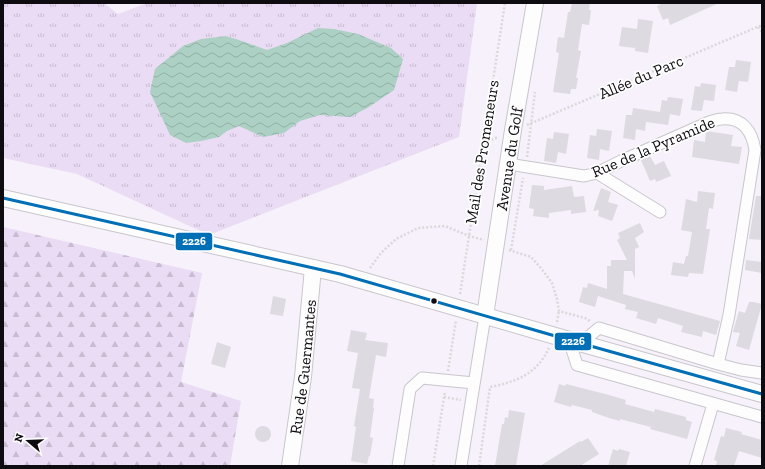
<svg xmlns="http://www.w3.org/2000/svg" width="765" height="469" font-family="'Zilla Slab',serif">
<defs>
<pattern id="grass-tufts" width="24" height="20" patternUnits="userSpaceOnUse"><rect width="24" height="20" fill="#eadcf4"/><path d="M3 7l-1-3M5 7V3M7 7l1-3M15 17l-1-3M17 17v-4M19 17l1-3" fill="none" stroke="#c8bcd0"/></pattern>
<pattern id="forest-firs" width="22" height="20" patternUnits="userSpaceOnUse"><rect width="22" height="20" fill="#eadcf4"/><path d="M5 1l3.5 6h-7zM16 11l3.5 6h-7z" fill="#c8bcd0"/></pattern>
<pattern id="water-waves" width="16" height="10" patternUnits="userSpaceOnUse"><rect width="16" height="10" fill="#acd0c3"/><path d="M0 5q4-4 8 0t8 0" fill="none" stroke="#93b1a6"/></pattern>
</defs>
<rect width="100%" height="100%" fill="#f6f1fa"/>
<path fill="url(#grass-tufts)" d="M3,3H104L118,14L147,3H477L459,137L209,235L77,174L3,158Z"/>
<path fill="url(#forest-firs)" d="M3,227L202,273L181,382L241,401L230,466H3Z"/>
<path fill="url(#water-waves)" d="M318,28L334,29L358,34L391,48L403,59L394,90L369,107L350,117L320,115L300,121L284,133L263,137L239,126L227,131L219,137L201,141L186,143L170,135L150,92L155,69L183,46L201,39L226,36L239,40L267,50L287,43Z"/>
<path fill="#dedae1" d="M572,3H590L589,10H591L589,25L582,24L578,50L581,51L576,78H578L576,89H571L570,94L553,92L559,53L556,52L558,37L564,38L568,12H570Z
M663,3H719L670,25L668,18L663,20L657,6Z
M638,19L653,21L648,53L635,51V48L619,46L622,27L637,29Z
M736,60L751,62L748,82L739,81L737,92L725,90L729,67H735Z
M701,83L716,85L714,101L704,100L702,111L691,110L695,86L700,87Z
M668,97L683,99L680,116L670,114L668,125L646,122L645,131L636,129L635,140L623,138L626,115H632L633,108L660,112L662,100L667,101Z
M597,129L612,131L609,151L600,149L599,160L587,158L590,135L596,136Z
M706,131L733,135L731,146L742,147L739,164L692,157L694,140L705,142Z
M554,132L569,134L566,154L558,152L556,163L544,161L547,138L553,139Z
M650,156L655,165L664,161L671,176L656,182L655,179L650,181L641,160Z
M532,185L544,186V190L572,186L574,197L584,196L586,212L571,214V210L549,213V218L533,216L534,209L529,208Z
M601,188L611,192L608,202L618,205L612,221L598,216L599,210L593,211Z
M698,191L715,193L713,209L709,208L706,229H710L703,274L689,273L688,277L671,275L673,262L684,264L686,256H688L692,232L681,230L683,219L686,199L697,202Z
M756,196H762V240L749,239Z
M640,223L644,232L635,238L639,247L635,249V279L632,271H624L623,294L720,321L716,335L703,331L702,337L681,332L683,326L658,318L656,324L636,318L638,312L625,309L626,305L598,296L595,307L579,302L583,287L587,288L588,283L607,289V266H611V260H627L617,240L620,238L618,233Z
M746,260L762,262V273L745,270Z
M273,296L286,299L283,316L270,314Z
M749,302H753L762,304L749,350L736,346L740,333L733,332L739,311L745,313Z
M351,330L367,333L365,340L388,343L386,357L376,355L369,398L374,399L373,408H374L370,437L373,438L370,456H369L367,464L351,461L356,427L354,426L360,389L352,388L358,353L347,351Z
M217,342L231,347L225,368L211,364Z
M559,384L565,386L566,384L609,395L626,400L625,404L654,412L655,409L686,417V420L692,422L687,439L650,429L651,427L643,425L620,419V421L609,418L592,412V410L572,405L571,407L554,402Z
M509,410L525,413L516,466H495L502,424H504L505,417L508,418Z
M255 434a8 8 0 1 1 16 0a8 8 0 1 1-16 0Z
M726,428L742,432L741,434L762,440V458L739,451L734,466H716L717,461L714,460L721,436L724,437Z
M588,438L599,454L580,466H540L580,441L581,442Z
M613,449L618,451L619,449L630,452L626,466H608Z"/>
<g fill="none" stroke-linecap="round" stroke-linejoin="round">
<g stroke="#c9c6cc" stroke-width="13">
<path id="street" d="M508,164L584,176L597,173L621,161L709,122C713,121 717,119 722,119C742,117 752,131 755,150L729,315L718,364
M597,173L660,212
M569,340L577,365L762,417
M581,343L599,328L718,364L741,370L762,373
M398,466L410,389L422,378L474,383
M461,466L485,316
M695,466L713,404"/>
</g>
<g stroke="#c9c6cc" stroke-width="18">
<g id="secondary">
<path d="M3,198L340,274L569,340L762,394"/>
<path id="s1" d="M485,316L513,130L535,3"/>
<path id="s2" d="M290,466L303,377L313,268"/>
</g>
</g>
<path stroke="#dad8db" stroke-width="2.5" stroke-dasharray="2 2" stroke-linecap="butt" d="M758,27L762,32
M527,125L762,25
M484,143L498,137
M527,157L535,92
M509,250L531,257L541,268L552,283L557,299L559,311L585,318L590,321
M511,250L523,178
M370,268L381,253L396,239L418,228L445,226L469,236L484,240
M460,294L505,3
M557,322L559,311
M448,371L456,320
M444,397L461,400
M433,466L445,391
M479,466L490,387C516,382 537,374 549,348"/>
<use href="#street" stroke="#fefdfe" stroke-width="11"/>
<use href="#secondary" stroke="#fefdfe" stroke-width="16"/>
<g stroke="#fff" stroke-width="6">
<path id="bus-1" d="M3,198L340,274L569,340L762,394"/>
</g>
<use href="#bus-1" stroke="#006fb6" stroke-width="3"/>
</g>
<circle fill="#0f0c11" stroke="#fff" stroke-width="1.5" cx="434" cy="301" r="3.5"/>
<g text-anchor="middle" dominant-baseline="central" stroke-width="3.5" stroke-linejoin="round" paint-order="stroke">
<g font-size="16" fill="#0f0c11" stroke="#fff">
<text transform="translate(641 77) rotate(-23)">Allée du Parc</text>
<text transform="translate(653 147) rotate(-23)">Rue de la Pyramide</text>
<text transform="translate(482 152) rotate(-81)">Mail des Promeneurs</text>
<text stroke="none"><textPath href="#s1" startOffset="159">Avenue du Golf</textPath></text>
<text stroke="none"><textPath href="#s2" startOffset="100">Rue de Guermantes</textPath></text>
</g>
</g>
<g stroke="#fff" stroke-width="1.5">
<rect x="175" y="232" width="38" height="19" rx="4" fill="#006fb6"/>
<rect x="554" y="332" width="38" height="19" rx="4" fill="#006fb6"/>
</g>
<g font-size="11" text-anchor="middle" font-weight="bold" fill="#fff">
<text x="194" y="245">2226</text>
<text x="573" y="345">2226</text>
</g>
<rect width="765" height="469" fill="none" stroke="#0f0c11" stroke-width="8"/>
<g transform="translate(28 441) rotate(289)" stroke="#ffffff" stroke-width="3" paint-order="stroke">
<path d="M0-3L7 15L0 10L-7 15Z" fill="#0f0c11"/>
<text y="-6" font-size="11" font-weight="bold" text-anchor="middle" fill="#0f0c11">N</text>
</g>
</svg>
